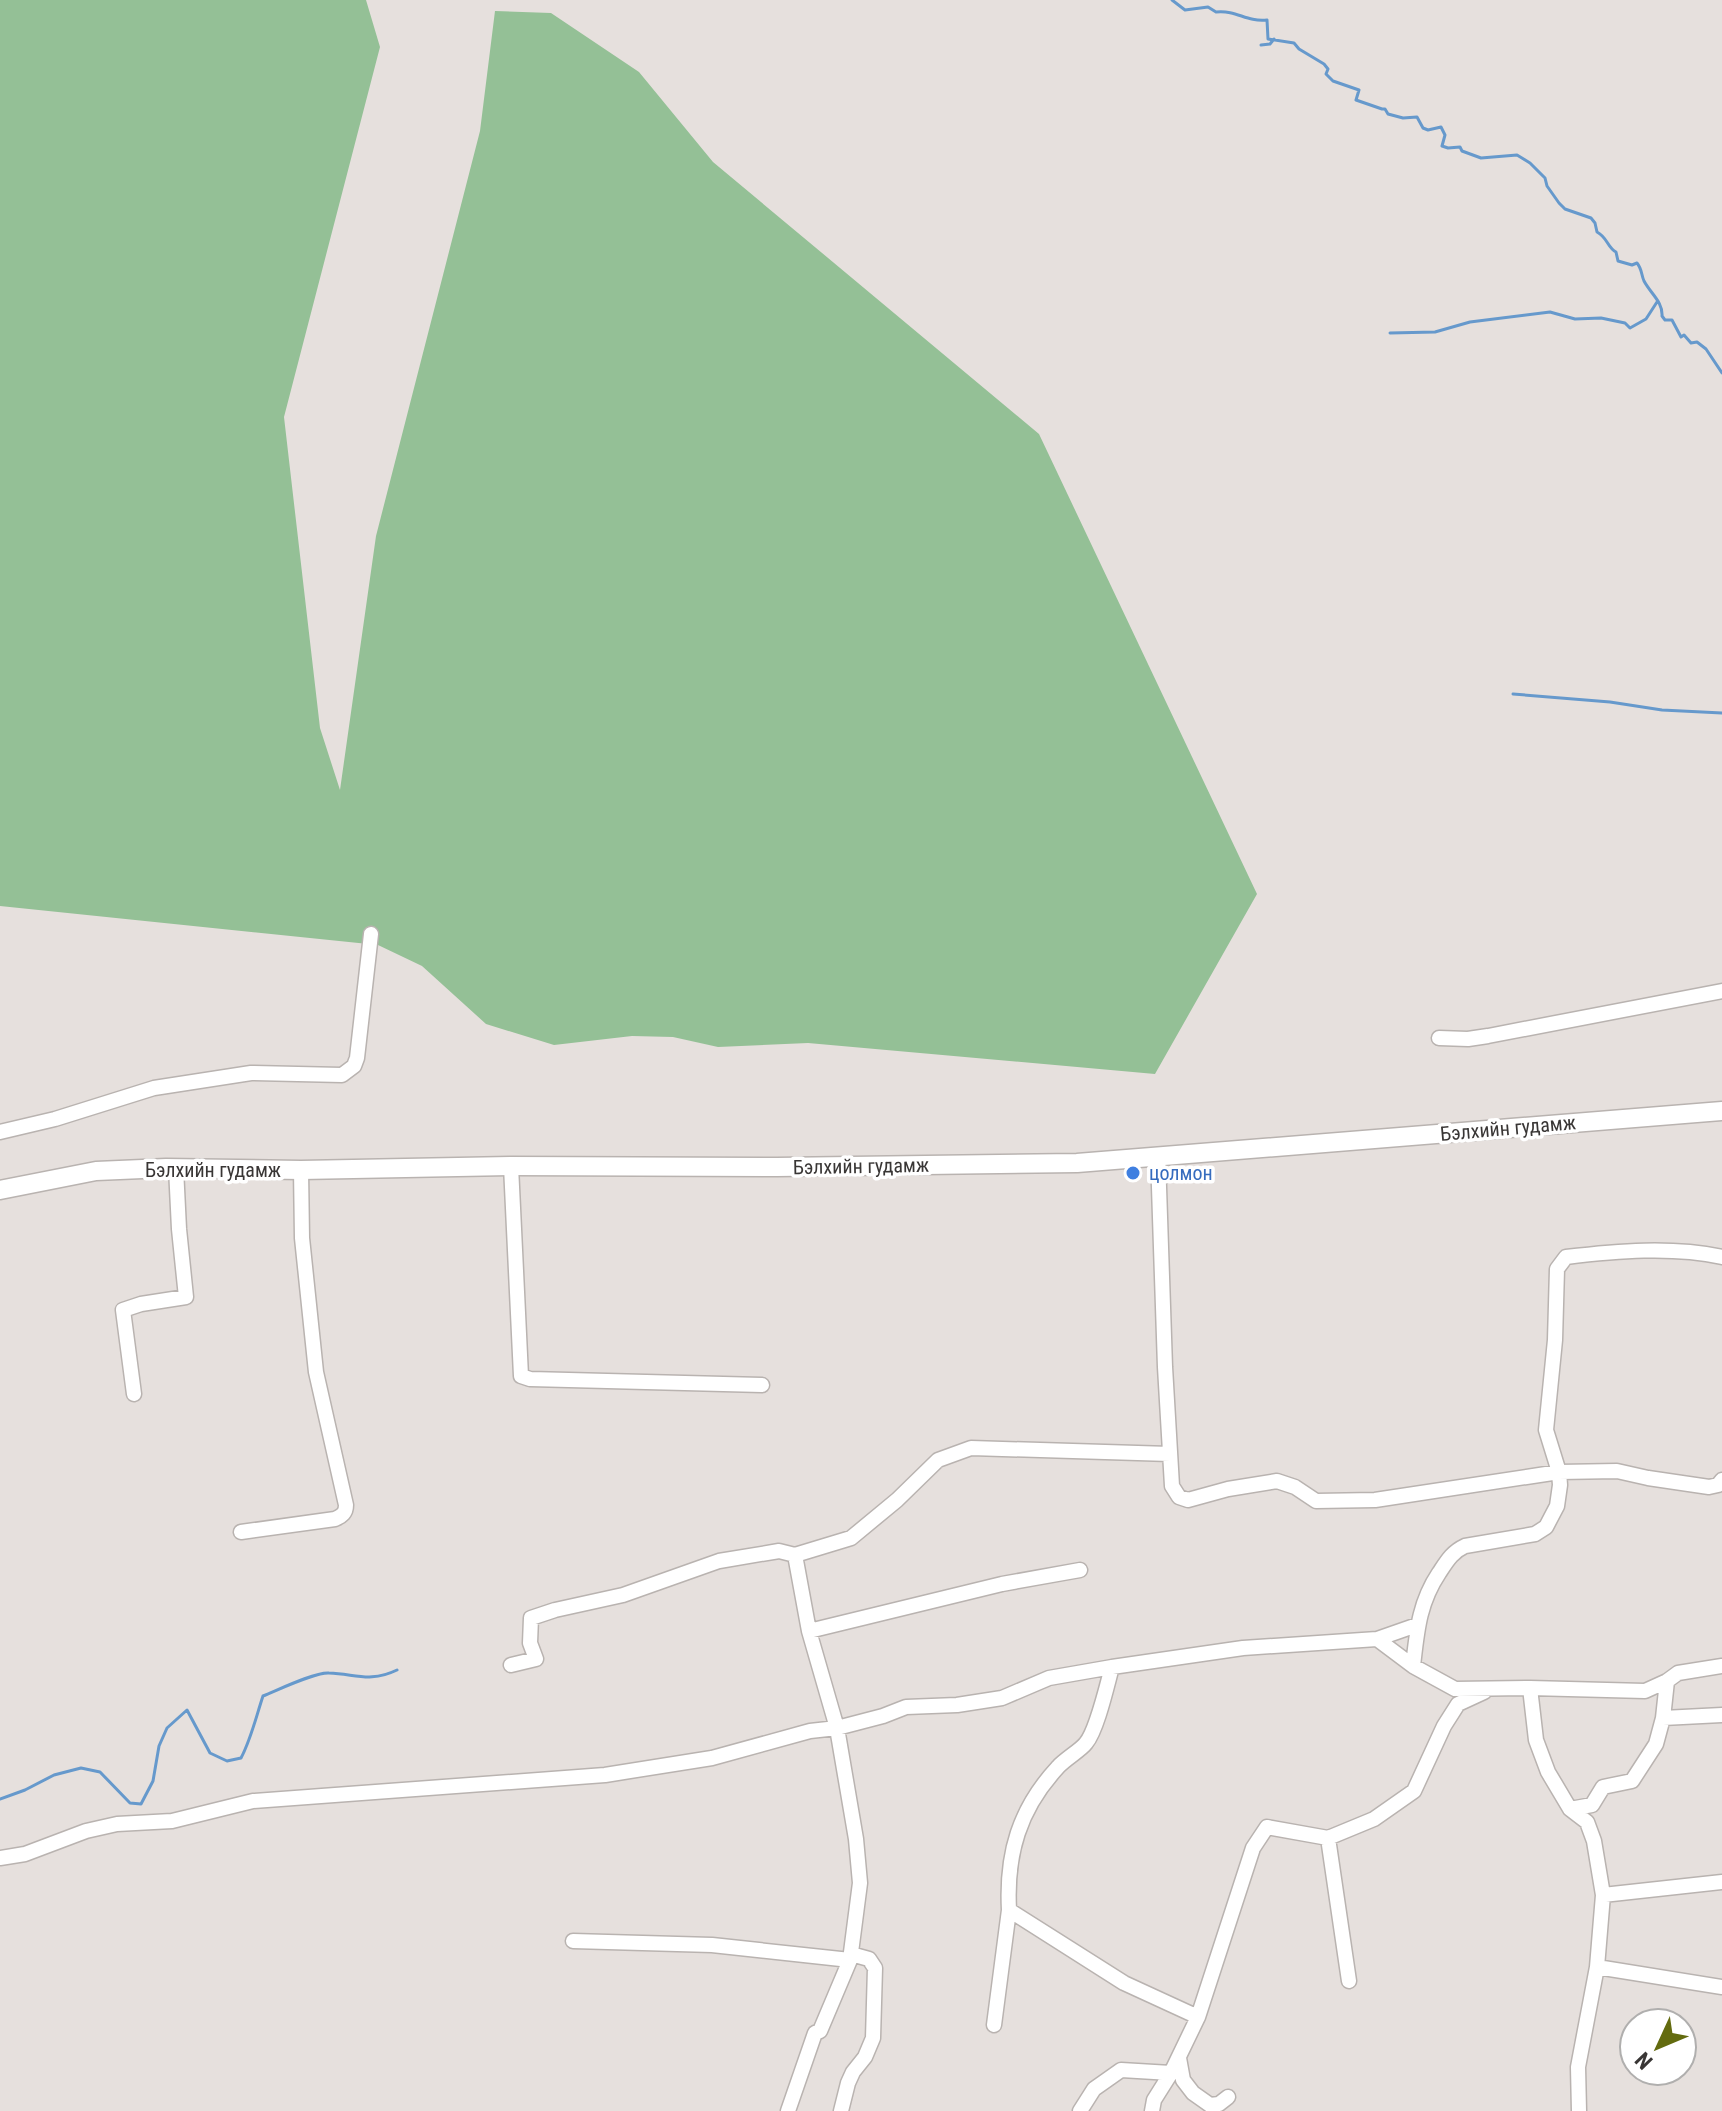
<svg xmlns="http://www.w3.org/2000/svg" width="1722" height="2111" font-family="'Roboto Condensed',sans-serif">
<rect width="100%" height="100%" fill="#e6e0dd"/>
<path fill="#94c096" d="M0,0H366L380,47L284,417L320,728L340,790L376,536L480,131L495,11L551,13L639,72L713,162L1039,434L1257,894L1155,1074L808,1043L718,1047L673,1037L632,1036L554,1045L486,1024L422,966L378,945L0,906Z"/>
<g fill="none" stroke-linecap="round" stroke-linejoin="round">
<path stroke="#69c" stroke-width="3" d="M1172,0L1185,10L1208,7L1216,12C1238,10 1245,22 1267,20L1268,39L1294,43L1299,49L1324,64L1328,69L1326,74L1333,81L1359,90L1356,100L1382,109H1385L1388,114L1403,118L1417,117L1423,128L1428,130L1441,127L1445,135L1442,146L1448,148L1460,147L1462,151L1481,158L1517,155L1530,163L1545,178L1547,186L1559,203L1565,209L1591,218L1595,223L1597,232C1608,238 1607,247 1616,252L1618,261L1632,265L1637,263C1642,269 1641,274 1644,281C1651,294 1663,302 1662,316L1665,320H1672L1681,337L1684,335L1691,343L1697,342L1706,349L1722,373
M1261,45L1270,44L1274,39
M1390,333L1435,332L1470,322L1550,312L1575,319L1601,318L1625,323L1630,328L1646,319L1657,302
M1513,694L1610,702L1662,710L1722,713
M0,1799L25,1790L54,1775L81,1768L100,1772L130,1803L141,1804L153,1781L159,1746L167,1728L187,1710L210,1753L227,1761L241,1758C251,1739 256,1717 263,1696C278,1690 315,1672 329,1673C356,1674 370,1683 397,1670"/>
<g stroke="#b9b3b0" stroke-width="17">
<path id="minor" d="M1439,1038L1468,1039L1488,1036L1722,991
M0,1132L55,1119L154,1088L251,1073L342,1075L354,1066L357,1058L371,934
M1158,1157L1165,1367L1172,1486L1179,1497L1188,1500L1228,1489L1277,1481L1295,1487L1316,1501L1375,1500L1559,1472L1617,1471L1648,1478L1709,1487L1718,1485L1722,1480
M511,1166L521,1376L530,1379L762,1385
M134,1394L123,1310L141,1304L186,1297L179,1229L176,1168
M241,1532L335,1519C342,1516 346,1513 346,1505L316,1372L302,1238L301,1170
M809,1631L1002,1584L1080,1570
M1377,1639L1417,1625
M511,1665L536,1659L530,1643L531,1618L555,1610L623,1595L719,1561L779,1551L795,1555L851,1538L897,1500L938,1460L971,1448L1170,1454
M1413,1666C1417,1631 1419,1603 1439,1573C1447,1561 1452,1552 1465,1546L1535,1534L1546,1527L1557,1506L1560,1485L1559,1472L1546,1430L1555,1340L1557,1269L1566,1257C1616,1251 1672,1246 1722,1257
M1530,1688L1536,1740L1548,1772L1570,1809L1587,1822L1594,1841L1603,1895L1597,1967L1578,2067L1579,2111
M1663,1718L1722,1715
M1570,1809L1592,1805L1603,1787L1632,1781L1656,1744L1663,1718L1667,1681
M1328,1838L1349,1981
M0,1858L25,1854L86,1831L117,1824L172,1821L253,1801L605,1775L712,1758L810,1731L837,1728L883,1716L906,1707L957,1705L1002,1698L1049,1678L1112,1667L1243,1648L1377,1639L1413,1666L1455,1689L1530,1688L1645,1691L1667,1681L1678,1673L1722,1666
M1603,1895L1722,1882
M1009,1910L1124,1983L1198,2017
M573,1941L712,1945L850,1960
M1597,1967L1722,1987
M994,2025L1009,1910C1006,1854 1019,1809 1058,1767C1065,1759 1081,1750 1086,1743C1097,1730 1107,1685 1112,1667
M1179,2058L1183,2080L1193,2093L1210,2105L1219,2104L1228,2097
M788,2111L815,2033L820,2031L850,1960L860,1883L856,1839L837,1728L809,1631L795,1555
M841,2111L848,2083L853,2072L865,2057L873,2038L875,1968L869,1959L851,1954
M1080,2111L1094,2089L1121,2070L1171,2073
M1152,2111L1154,2100L1171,2073L1198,2017L1253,1848L1267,1827L1328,1838L1374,1819L1414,1791L1444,1726L1458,1704L1484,1692"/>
</g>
<g stroke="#b9b3b0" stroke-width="21">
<path id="major" d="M0,1190L96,1171L166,1168L301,1170L511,1166L777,1167L1077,1163L1722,1111"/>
</g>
<use href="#minor" stroke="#fff" stroke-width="14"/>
<use href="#major" stroke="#fff" stroke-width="18"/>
</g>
<circle fill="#3f7fe0" stroke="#fff" stroke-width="3" cx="1133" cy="1173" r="8"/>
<g text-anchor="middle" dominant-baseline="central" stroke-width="7" stroke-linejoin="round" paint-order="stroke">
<g font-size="20" fill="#393635" stroke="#fff">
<text transform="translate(1508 1128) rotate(-5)">Бэлхийн гудамж</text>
<text transform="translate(861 1166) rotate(-1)">Бэлхийн гудамж</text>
<text x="213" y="1170">Бэлхийн гудамж</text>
</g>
<g font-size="20" fill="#366cbe" stroke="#fff" text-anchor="start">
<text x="1149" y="1173">цолмон</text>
</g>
</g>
<g transform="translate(1658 2047) rotate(226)"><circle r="38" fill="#ffffff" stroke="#b0afae" stroke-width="2"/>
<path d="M0-6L14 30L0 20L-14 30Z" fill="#636b0f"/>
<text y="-12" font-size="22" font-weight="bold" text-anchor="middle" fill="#393635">N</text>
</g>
</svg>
